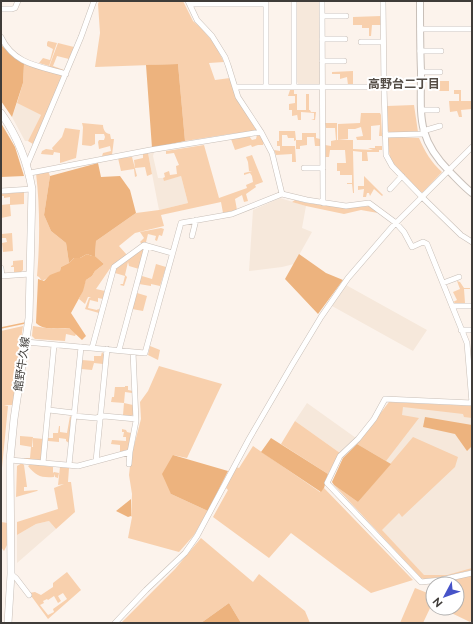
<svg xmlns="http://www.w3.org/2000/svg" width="473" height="624" font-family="Raleway,'Noto Sans JP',sans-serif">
<rect width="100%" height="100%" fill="#fcf3ec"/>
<path fill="#f6e8db" d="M298,1H320V83L318,85H299L297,82L296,2Z
M17,103L41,115L28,141H25L12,117Z
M154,152L153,156L158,178H163L164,180L181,176L188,203L159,210L148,153Z
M280,198L306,206L302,228L312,232L294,264L282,267L249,271L253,210Z
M346,285L427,330L413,351L332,306Z
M389,402L472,406V570L442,577L424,579L421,578L332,482L343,458L357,444Z
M307,403L356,438L340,453L295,421Z
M49,521L56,529L17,563V535L36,524Z"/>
<path fill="#f8d0ad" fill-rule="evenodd" d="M99,1H183L193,21L201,28L214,43L224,62L209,63L215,80L230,78L256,128V131L230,134L185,141L178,64L95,67L100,33L98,4Z
M381,16V25H372L371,36H369V28H362V25H353V17Z
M48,41L57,43L49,66L39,63L43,58L50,60L53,49L47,46V43Z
M58,43L74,47L69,59L57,56L53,66L64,70L62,71L49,67Z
M24,64L63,75L33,144L28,141L41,115L17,103L23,83Z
M353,71V85H348L347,77L340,79V74H332V72Z
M436,81H449V91H436Z
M290,90H294V94H297V110H306V94H309V110H310L311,112H316L315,120H311L314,119V113L301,112V120H298L297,114V115L292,116V110H289V104L295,103V96H288Z
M454,90H461V101H472V109L461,110L462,117H459L457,111L450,112L449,101H459V94H454Z
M414,105L418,132H389L387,130V106Z
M361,113H380L381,115L382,136H379L380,125L371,126V140H357L356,137L363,136L361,127L355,129H348V139L338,140V124L360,123Z
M82,123L103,125C103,130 106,134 110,134L111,139H114L112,155L102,156L103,153L111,151L110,146L99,149L98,142L99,140H104L105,137L104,134H95V144L91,146L82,145L83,127Z
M325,123H337V140H353V149L373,150L368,148H375V146H382V150H379V152H367L368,161H362V152L353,151L354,193H353L352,184H347V183H352V175H340V171H337V163H346L345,150H330L329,157H325V145L331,146V141L336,140L335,128H326Z
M65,128L80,130L76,158L60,163V153L54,152L53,155L41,154L42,151L46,149L53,150L52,148L62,137Z
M279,131H295L296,140H302V133H316V138L320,139V146H315L314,137H307V145L300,146V149H296V140L294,141V138H288L287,135H282V146H295L296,162H292V154L276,155L274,150L280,151V146H277V141H279Z
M257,135L260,136L264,142L263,145H258L252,147L251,145L235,150L231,139L249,136L252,140L256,139Z
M391,137L419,138C425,152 431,162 442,172L423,192H420L393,163L390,158L387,139Z
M204,145L219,198L247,188L246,185L253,182L252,176L250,173L244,175V173L252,171H249L248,162L246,157L252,155L263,182L255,185L256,187L246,194L248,201L244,202L242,195L235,199L237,210L223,213L221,202L161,215L164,226L135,233L119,246L127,255L111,267L96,289L105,291L103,299L98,298V302L90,300L88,308L97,310L98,309L100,310L99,313L85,309L89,298L91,297H88L85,304L79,299L86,280L92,276L95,271L104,264L95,256L96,241L136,213L159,210L188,203L181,176L164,181L163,178L165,177L164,173L169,171L170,175L177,174L176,166L179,165L174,153L166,154V151Z
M148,153L152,174L147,176L145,167L135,168L134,160L143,158V154Z
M132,157L137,176L135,177L134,169L121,171L118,158Z
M48,171L50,176L44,215L51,231L66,243L69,263L61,267L60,271L42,281L39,277L37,276C40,242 40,207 36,173Z
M364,176L383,195L382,196L374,189L370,196L369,193H367L366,197H363L364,189L358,190V186H364Z
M24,192V204L10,205L11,216L1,218V205L10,204V197L4,198V196H1V194Z
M295,200L307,203L346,208L370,206L378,213L361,210L344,214L306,206L292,202Z
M161,228L164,229L162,236L159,235L157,241L155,240L156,236L148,234L146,242L142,244L140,242L144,238L140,232Z
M12,233L13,251L3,252L2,243L7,242L6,238H2V234Z
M141,250H144L139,269L129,266L128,262L125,275L127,277L124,286L120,285L121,284H123L125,276L115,273L116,269Z
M23,260V270L21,272L14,273V267H11V266L13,265V261Z
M156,264L166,267L160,286L151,284V286L139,284L142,276L152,279Z
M457,281L460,282L464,288H470V289H464L465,303H455L453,302L457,300L453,292L460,289Z
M137,293L147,296L143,311L132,309Z
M23,326L16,371L13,405H4L8,406L1,478V331Z
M33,326L53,329L69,328L76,334L75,336L66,334L65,341L35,339L32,336Z
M150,346L160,350L158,360L148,355Z
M102,352L104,355L103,364L94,363L92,370L81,369L82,360L94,361V356H101Z
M159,366L222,384L187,458L173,455L171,494L208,511L194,535L179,552L128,538L132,517L131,516L132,494L129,475L131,457L141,419L140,402L148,391Z
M125,386H128V390L133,391L132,393L125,392L124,403L133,405L134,414L131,416L123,415L124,403L111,402L112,397H114L115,387H125Z
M389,402L472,406V418L464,417L463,414L403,407L402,415L419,418L386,461L357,444Z
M70,416L71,417L69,443L66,441V439L59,438V442L48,441V438H53V433H58L59,426H60V432L67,433Z
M295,421L340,453L328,474L281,444Z
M122,429L126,430L127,432L131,433L129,449L120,452V445L111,444L112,440L126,441V437H123L124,432H122Z
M20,436L33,437L32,447L20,445Z
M413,437L458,457L455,467L402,517L399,513L382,530L424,575H447L472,568V570L442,577L424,579L421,578L334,485L358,502Z
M33,438L44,439L42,459L40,460L24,459V458H30L31,447H33Z
M253,446L320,492L324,488L413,580L371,593L291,533L269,558L213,517L228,490L226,488L236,467L239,468Z
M22,463L24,465L27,487H24V491L38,490L37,491L16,497L17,466Z
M31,464L53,467V473L54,472L59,473L58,478L55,477L54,474V477C41,478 36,476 28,466Z
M60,467L69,468L68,482H71L75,512L56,529L49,521L36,524L17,535V522L58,509L54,488L64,484L58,485Z
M1,522L8,523V543L4,551L1,547Z
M201,538L253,582L259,574L305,611L310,623H241L229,603L201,623H121L175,569Z
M67,572L81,590L48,619L29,593L35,592L41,595L53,587V583ZM63,593L67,599L53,609L54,612L48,615L40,605L44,603L43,601L47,599L48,600L54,596L58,603L61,601L58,596Z
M472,575V620L470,622L441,608H457V584H434Z
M433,587V604H432L423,623H400L415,588L430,594Z"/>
<path fill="#edb37e" d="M1,45L12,55L24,64L23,83L12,117L1,101Z
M178,64L185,141L152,148L146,65Z
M1,123L15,147L24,176L1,177Z
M98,163L101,177L120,176L130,190L136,213L96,241L95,256H92L87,254L80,258H74L69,263L66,243L51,231L44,215L50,176Z
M299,254L326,273L343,280L318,314L285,279Z
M425,417L472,425V446L467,451L455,434L423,427Z
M271,438L328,474L324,488L321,492L261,452Z
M357,444L391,464L358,502L334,485L332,482L343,458Z
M173,455L228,471L208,511L171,494L162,474Z
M131,499V516L128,517L116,511Z
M229,603L241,623H201Z"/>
<path fill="#f1b782" d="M87,254L92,256H95L104,264L95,271L92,276L86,280L83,291L71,313L86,336L82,340L69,328C58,328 44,331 36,323L38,279L44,281L50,275L60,271L61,267L69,263L74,258H80Z"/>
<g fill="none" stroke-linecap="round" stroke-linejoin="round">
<path stroke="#f1b782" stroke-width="1.5" d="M1,328L25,323"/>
<g stroke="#c8bfb8" stroke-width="6">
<path id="minor" d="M188,1L197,20L212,36L225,57L228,65L238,97L261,132L272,153L282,194
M266,1V87
M294,1V87
M322,1L323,203
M383,1L384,87L386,155L392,166L422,197L461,235L472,242
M190,4H266
M1,9H12L15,8L18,1
M322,16H346
M420,29H472
M1,37C14,65 40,66 66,74
M322,39H345
M361,42H383
M420,51H441
M322,61H344
M421,72H440
M236,87H384
M421,110H437
M423,131L440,126
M385,135L424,134
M27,165L81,37L94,1
M304,168H323
M30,173L150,150L261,132
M390,189L402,176
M1,191L32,189
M192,236L196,220
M1,268L2,276
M1,276L30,274
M443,283L459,277
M452,306H472
M461,330H472
M26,342L145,353L181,223L232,214L282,194L307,200L346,206L369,203L396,223L404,232L412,247L423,242L427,244L467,343L472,403
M92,348L114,267L144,245L172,253
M119,350L147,246
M472,403L385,399L374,419L358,439L340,456L327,483L421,582L441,580L472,573
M49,410L74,413
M74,416L96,418L104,416L136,419
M10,460L78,466L130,452L136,421L133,352
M96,461L107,349
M43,463L54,345
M129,464L130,452
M69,465L81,347
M11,574L16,578L29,595
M115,623L146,590L185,553L197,536L249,439L292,365L321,317L348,278L392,227L472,147"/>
</g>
<g stroke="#c8bfb8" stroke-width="8">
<path id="tertiary" d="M420,1C420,24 420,48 421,71C421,116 416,138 450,172C457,179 464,187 472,193"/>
</g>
<g stroke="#c8bfb8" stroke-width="8">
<path id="secondary" d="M1,113C18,137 27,160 32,189L29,318L14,419L10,460L11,574L8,623"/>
</g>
<use href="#minor" stroke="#fff" stroke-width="5"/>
<use href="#tertiary" stroke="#fff" stroke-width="6"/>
<use href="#secondary" stroke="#fff" stroke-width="7"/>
</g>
<g text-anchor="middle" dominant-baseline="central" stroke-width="4" stroke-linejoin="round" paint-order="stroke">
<g font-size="11" fill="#3f3c39" stroke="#fff">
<text transform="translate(22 364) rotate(-82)">館野牛久線</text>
</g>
<g font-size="12" font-weight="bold" fill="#544d46" stroke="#fff">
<text x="404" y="84">高野台二丁目</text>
</g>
</g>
<rect width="473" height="624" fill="none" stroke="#3f3c39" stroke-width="4"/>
<g transform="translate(445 596) rotate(229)"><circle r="19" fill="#ffffff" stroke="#b2b1b0"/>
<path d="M0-3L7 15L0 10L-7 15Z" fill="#4653c8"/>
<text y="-6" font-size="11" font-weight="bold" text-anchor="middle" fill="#3f3c39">N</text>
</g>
</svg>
